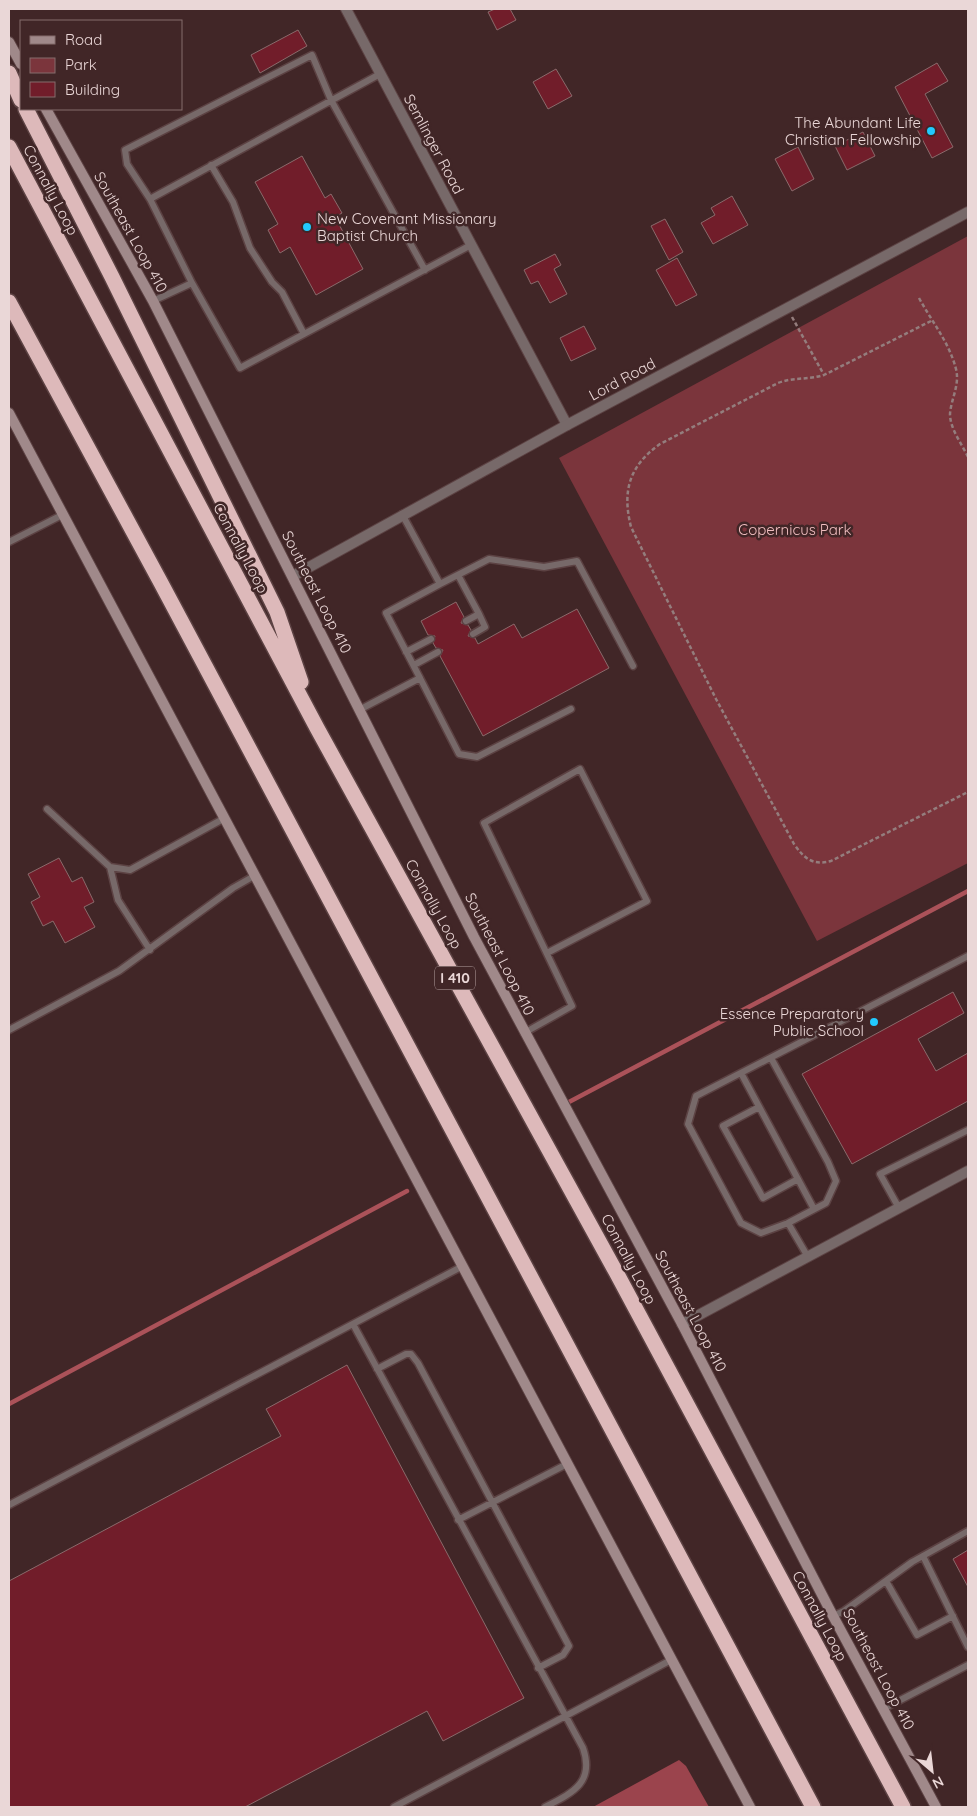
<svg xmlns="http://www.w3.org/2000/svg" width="977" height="1816" font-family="Quicksand,sans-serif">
<rect width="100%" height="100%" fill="#412627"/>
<path fill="#7b353c" d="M968,236V863L817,941L559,458Z"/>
<path fill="#9b444d" d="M679,1760L686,1766L709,1807H593Z"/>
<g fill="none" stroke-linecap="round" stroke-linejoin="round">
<path stroke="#ab5259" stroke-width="4.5" d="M569,1102L968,891
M9,1404L407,1191"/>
</g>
<path fill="#711d2a" stroke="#8a6a6b" d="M495,9H510L516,20L497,30L488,12Z
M298,30L307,46L260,73L251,55Z
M937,63L948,81L925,94L953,147L932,158L895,87Z
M556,69L572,96L548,109L533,82Z
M863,132L875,156L847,170L835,146Z
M798,147L814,179L792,191L775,159Z
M302,156L325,198L331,194L342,213L335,217L363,269L316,295L290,247L280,253L268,230L278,224L255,182Z
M732,196L748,225L713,244L701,223L715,215L711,208Z
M665,219L683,252L669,260L651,226Z
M555,254L561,265L554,269L567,294L550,303L538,281L531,284L524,270Z
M677,258L697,295L676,306L656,270Z
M584,326L596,349L571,361L560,338Z
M456,602L464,617L461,623L468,625L471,630L468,636L475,638L478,644L514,624L522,638L577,609L609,668L483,736L440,656L443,650L436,648L433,643L435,636L428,635L421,621Z
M59,858L72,882L82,877L94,902L84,907L95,927L65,943L53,921L43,926L31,902L40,897L28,874Z
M953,992L964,1013L918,1039L936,1071L968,1053V1101L852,1164L802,1074Z
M347,1365L524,1698L443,1741L427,1711L245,1807H9V1581L281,1436L266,1409Z
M968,1550V1587L953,1559Z"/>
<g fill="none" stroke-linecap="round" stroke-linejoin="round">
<g stroke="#5c4243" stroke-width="9">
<path id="service" d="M211,165L233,202L250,248L272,282L282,292L304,334
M150,199L127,164L125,150L312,55L331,100L425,270
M192,283L150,199L380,74
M153,301L192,283L240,368L471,245
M9,542L62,515
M458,575L479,614L466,621
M440,584L489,559L544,567L577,561L633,666
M473,634L485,627L479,614
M406,652L431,639
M414,665L438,652
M420,678L459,754L477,757L571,709
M359,710L420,678L386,613L440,584L402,514
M47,809L110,867L130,870L223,819
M110,867L118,900L150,950
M9,1030L119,971L233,888L254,876
M524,1033L572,1006L484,823L580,769L647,901L547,953
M771,1058L828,1162L836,1181L826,1203L788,1223
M741,1073L814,1209
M759,1107L723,1126L763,1198L798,1179
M899,1208L880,1174L968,1130
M808,1257L788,1223L761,1233L741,1223L688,1124L696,1096L968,956
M353,1324L583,1748C595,1783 572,1793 545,1807
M377,1369L406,1354H411L418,1363L569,1646L563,1655L538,1668
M9,1505L461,1267
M458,1520L567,1464
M923,1556L968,1647
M886,1581L917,1635L953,1616
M833,1616L844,1611L912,1562L968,1531
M883,1709L968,1665
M394,1807L671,1660"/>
</g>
<g stroke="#5c4243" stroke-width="12">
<path id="minor" d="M346,9L567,425
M682,1324L968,1171"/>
</g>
<g stroke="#5c4243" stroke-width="12">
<path id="tertiary" d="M293,576L567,425L968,212"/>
</g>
<g stroke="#5c4243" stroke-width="12">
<path id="secondary" d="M9,42L21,64
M46,109L153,301L474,937L682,1324L833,1616L936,1807
M9,413L750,1807"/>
</g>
<g stroke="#5c4243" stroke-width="18">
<path id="motorway" d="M9,73L21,100
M26,109L112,277L277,612L301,682
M9,147L317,728L616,1272L903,1807
M9,302L161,583L813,1807"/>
</g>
<path stroke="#947d7d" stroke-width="2.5" stroke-dasharray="4 2.5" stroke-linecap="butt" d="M919,298C932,322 949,342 956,369C960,385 951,399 950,414C950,429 962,444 968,457
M792,317L824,375
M931,321L824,375C808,380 793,377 778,383L660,444C629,466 622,491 631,527L716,699L794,844C804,858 812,866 831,861L968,792"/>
<use href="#service" stroke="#776969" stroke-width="6"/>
<use href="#minor" stroke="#776969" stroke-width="10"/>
<use href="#tertiary" stroke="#776969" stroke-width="10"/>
<use href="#secondary" stroke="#a0898a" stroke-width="10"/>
<use href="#motorway" stroke="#ddb9ba" stroke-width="15"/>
</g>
<g fill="#22c9fe" stroke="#412627" stroke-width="2">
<circle cx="931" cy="131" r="5"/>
<circle cx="307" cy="227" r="5"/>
<circle cx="874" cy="1022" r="5"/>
</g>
<g text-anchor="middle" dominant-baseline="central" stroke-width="5" stroke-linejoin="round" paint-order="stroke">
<rect fill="#412627" stroke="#b7a2a2" stroke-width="1" x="435" y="966.5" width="40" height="23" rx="4"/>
<g font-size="14" font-weight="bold" fill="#ead7d7">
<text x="455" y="978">I 410</text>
</g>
<g font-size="15" fill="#ead7d7" stroke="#412627" text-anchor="end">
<text x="921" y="122">The Abundant Life<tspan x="921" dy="17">Christian Fellowship</tspan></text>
<text x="317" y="218" text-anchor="start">New Covenant Missionary<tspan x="317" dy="17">Baptist Church</tspan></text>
<text x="864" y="1013">Essence Preparatory<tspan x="864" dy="17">Public School</tspan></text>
</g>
<g font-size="15" fill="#ead7d7" stroke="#412627">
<text transform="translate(434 144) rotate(62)">Semlinger Road</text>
<text transform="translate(51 190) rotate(62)">Connally Loop</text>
<text transform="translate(131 232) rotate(61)">Southeast Loop 410</text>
<text transform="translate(622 379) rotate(-28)">Lord Road</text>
<text transform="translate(241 548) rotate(62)">Connally Loop</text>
<text transform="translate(317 592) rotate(63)">Southeast Loop 410</text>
<text transform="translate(434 904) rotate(61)">Connally Loop</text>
<text transform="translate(500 954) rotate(63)">Southeast Loop 410</text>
<text transform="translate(629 1259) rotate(62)">Connally Loop</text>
<text transform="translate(691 1311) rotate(62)">Southeast Loop 410</text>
<text transform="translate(820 1616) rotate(62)">Connally Loop</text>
<text transform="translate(879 1669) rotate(62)">Southeast Loop 410</text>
</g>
<g font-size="15" fill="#f2bfc1" stroke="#412627">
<text x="795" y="529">Copernicus Park</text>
</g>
</g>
<rect width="977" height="1816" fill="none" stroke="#ead7d7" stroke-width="20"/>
<rect x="20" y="20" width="162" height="90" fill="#412627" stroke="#856d6d"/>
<rect x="30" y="36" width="25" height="8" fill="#a0898a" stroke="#856d6d"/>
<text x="65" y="45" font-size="15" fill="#ead7d7">Road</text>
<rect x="30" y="58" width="25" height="15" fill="#7b353c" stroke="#856d6d"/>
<text x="65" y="70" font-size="15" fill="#ead7d7">Park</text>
<rect x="30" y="82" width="25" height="15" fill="#711d2a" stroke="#856d6d"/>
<text x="65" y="95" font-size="15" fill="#ead7d7">Building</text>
<g transform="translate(932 1771) rotate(152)" stroke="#412627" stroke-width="4" paint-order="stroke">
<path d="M0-4L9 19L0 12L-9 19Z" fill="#ead7d7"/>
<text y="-8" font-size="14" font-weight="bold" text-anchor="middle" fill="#ead7d7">N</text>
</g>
</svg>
